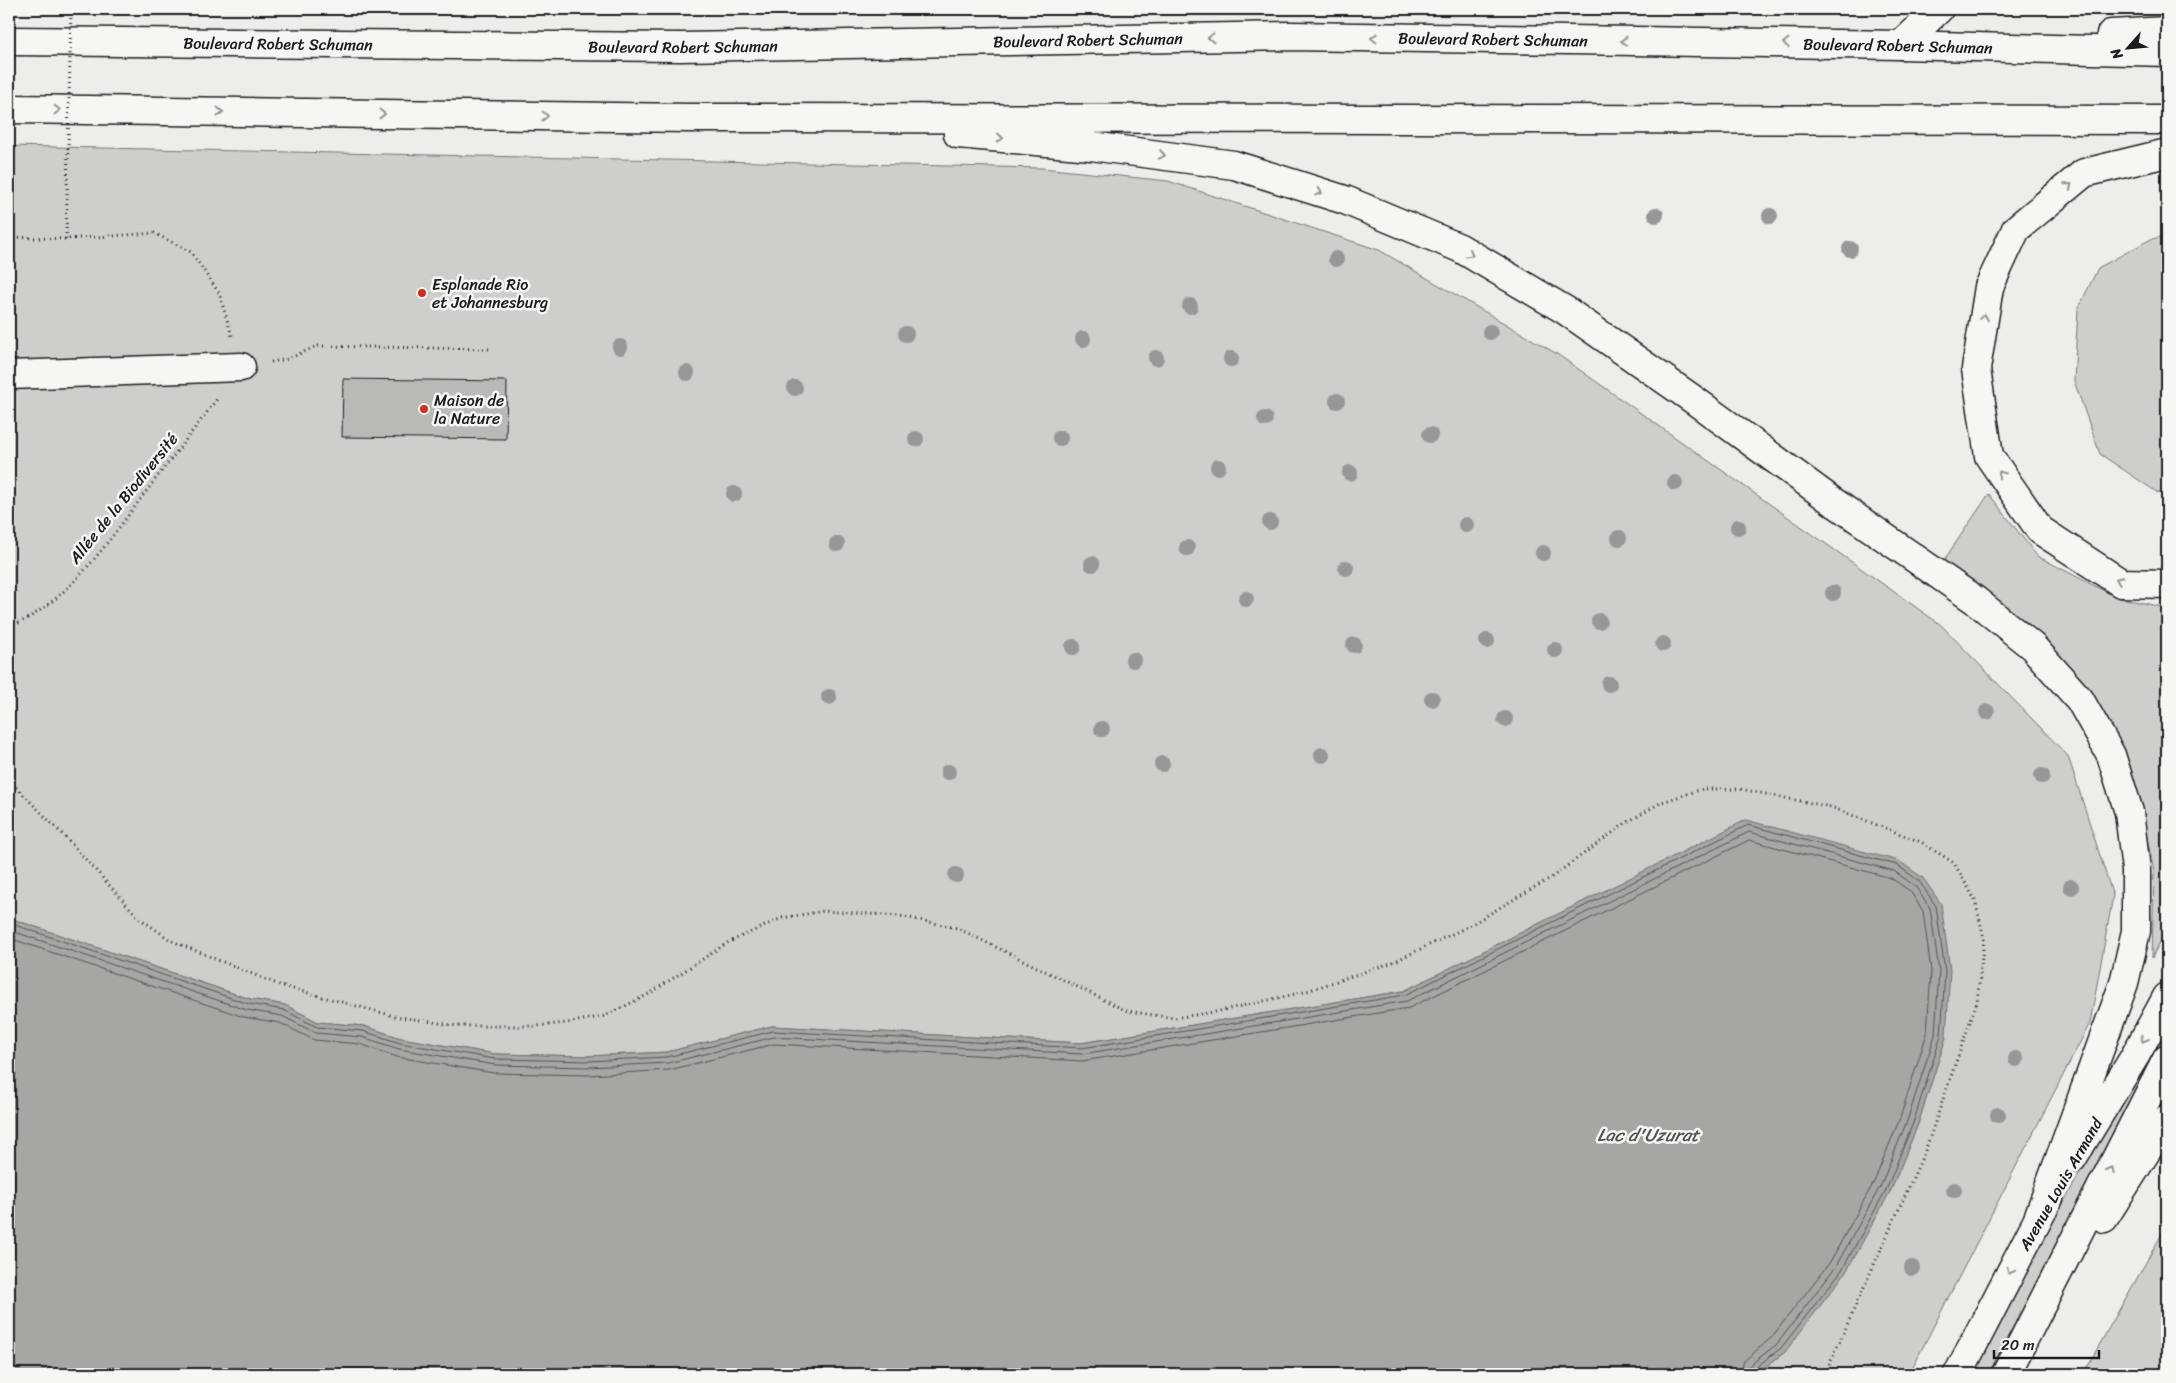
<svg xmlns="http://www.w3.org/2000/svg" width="2176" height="1383" font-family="Sriracha,sans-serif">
	<rect width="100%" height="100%" fill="#edede9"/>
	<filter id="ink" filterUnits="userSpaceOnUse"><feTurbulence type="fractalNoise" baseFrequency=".02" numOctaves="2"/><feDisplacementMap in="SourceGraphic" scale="10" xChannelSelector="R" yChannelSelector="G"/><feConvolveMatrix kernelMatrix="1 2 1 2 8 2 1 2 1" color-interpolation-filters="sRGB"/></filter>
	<g filter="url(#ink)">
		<path fill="#cececb" stroke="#757574" d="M9,146L1042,168L1168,181L1379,250L1557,354L1941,625L2068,756L2113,896L2090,1023L1909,1374H1756L1785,1352L1891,1190L1918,1124L1946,1037L1747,820L1404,991L1081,1043L772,1026L667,1052L589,1056L495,1054L401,1038L364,1026L318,1022L285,1005L250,999L9,918Z
			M2167,236V494L2158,493L2100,454L2074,381L2078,309L2098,268L2151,239Z
			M1989,494L2037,556L2116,597L2167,608V928L2152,958L2154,872L2140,803L2109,728L1942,563Z
			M2167,1013V1039L1988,1374H1970Z
			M2167,1225V1374H2083Z"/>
		<path fill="#a6a6a3" stroke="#6f6f6d" d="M1746,820L1899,861L1923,878L1941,904L1950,970L1946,1037L1918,1124L1891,1190L1846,1272L1785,1352L1756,1374H9V918L250,999L285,1005L318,1022L364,1026L401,1038L495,1054L589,1056L667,1052L772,1026L1081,1043L1404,991Z"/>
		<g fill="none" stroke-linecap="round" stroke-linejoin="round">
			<path stroke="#535352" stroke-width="1" d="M9,923L249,1004L284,1010L317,1027L363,1031L400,1043L495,1059L589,1061L667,1057L773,1031L1082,1048L1405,995L1748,825L1897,865L1919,881L1936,906L1945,971L1941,1036L1913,1123L1887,1188L1842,1270L1781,1348L1755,1368L1753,1374
				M9,930L247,1010L282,1016L316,1033L362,1037L399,1049L495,1065L589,1067L668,1063L774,1037L1082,1054L1407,1001L1749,832L1894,871L1915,886L1930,908L1939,971L1935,1035L1907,1121L1881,1185L1836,1266L1777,1344L1750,1365L1747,1374
				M9,938L244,1017L280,1023L314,1040L360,1044L397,1057L494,1073L589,1075L669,1070L774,1044L1083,1061L1409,1008L1749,840L1891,878L1910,891L1923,911L1931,971L1927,1033L1900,1118L1874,1182L1830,1262L1771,1338L1744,1361L1740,1374"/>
		</g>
		<path fill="#b9b9b6" stroke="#1c1c1c" d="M343,379L507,381L506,439L342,437Z"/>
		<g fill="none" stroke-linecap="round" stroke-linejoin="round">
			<g stroke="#1c1c1c" stroke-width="31">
				<path id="minor" d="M1901,45L1939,9
					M9,375L241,367"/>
			</g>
			<g stroke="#1c1c1c" stroke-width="31">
				<g id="major">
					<path d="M2111,34L2167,31"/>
					<path id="s1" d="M9,41L681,47L1289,36L1901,45L2167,52"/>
					<path d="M9,109L690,118L2167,120"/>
					<path d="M958,134L1091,146L1234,165L1345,200L1460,248L1565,310L1694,400L1835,503L1975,600L2033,647L2080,700L2111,755L2129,812L2136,870V931L2124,983L2039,1215"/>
					<path d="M2167,153L2084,173L2016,229L1989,287L1976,369L1989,456L2040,530L2121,583L2167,584"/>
					<path d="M2072,1159L2135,1056L2167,997"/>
					<path d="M2104,1218L2167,1119"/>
					<path d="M1958,1374L2049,1198"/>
					<path d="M2006,1374L2167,1059"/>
				</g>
			</g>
			<path stroke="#1c1c1c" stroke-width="3" stroke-dasharray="1 4" stroke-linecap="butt" d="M9,237L66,239L154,233L191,252L219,293L232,336
				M271,362L288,359L317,346L489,349
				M9,627C65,606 107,543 142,497C167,464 192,432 217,399
				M9,780L70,842L139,918L172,941L282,986L394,1016L458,1026H535L567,1023L605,1016L649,994L727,943L782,918L824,911L900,916L957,928L1127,1011L1174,1018L1215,1012L1304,992L1391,963L1467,927L1552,877L1626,823L1662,802L1703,789H1740L1831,807L1921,842L1954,863L1975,900L1984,939L1977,1002L1925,1151L1825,1374"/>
			<use href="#minor" stroke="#f6f6f2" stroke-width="28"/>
			<use href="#major" stroke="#f6f6f2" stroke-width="28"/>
			<path stroke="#1c1c1c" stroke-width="3" stroke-dasharray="1 4" stroke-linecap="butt" d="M66,239L71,9"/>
		</g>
		<g fill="#979795">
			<circle cx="1656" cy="215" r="8"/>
			<circle cx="1770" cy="216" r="8"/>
			<circle cx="1850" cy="249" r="8"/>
			<circle cx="1336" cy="259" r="8"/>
			<circle cx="1190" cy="306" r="8"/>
			<circle cx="1490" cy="332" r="8"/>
			<circle cx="906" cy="334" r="8"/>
			<circle cx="1083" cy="339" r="8"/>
			<circle cx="620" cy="347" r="8"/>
			<circle cx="1156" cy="358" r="8"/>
			<circle cx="1231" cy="359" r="8"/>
			<circle cx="687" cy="373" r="8"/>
			<circle cx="795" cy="388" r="8"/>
			<circle cx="1337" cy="401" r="8"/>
			<circle cx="1265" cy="419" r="8"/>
			<circle cx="1430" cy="435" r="8"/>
			<circle cx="1060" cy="438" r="8"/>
			<circle cx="916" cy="439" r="8"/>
			<circle cx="1218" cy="467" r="8"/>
			<circle cx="1350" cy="473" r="8"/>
			<circle cx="1675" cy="483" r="8"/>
			<circle cx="734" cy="494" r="8"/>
			<circle cx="1270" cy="522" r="8"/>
			<circle cx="1466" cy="525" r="8"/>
			<circle cx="1738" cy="527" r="8"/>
			<circle cx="1619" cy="538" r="8"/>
			<circle cx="837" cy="544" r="8"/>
			<circle cx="1187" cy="548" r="8"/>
			<circle cx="1543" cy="553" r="8"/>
			<circle cx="1092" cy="564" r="8"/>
			<circle cx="1346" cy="568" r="8"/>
			<circle cx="1833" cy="593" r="8"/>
			<circle cx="1246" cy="599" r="8"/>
			<circle cx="1599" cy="621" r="8"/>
			<circle cx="1487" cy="641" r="8"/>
			<circle cx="1663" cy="644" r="8"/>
			<circle cx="1354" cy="645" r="8"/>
			<circle cx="1073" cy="647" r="8"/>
			<circle cx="1555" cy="650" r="8"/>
			<circle cx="1133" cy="660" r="8"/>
			<circle cx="1609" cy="684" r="8"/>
			<circle cx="829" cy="697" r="8"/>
			<circle cx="1432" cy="699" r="8"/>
			<circle cx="1987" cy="712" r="8"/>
			<circle cx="1505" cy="719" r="8"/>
			<circle cx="1102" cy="729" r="8"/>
			<circle cx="1322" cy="755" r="8"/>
			<circle cx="1162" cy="764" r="8"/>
			<circle cx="948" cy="772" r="8"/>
			<circle cx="2042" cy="776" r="8"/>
			<circle cx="956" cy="875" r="8"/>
			<circle cx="2071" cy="887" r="8"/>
			<circle cx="2016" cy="1059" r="8"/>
			<circle cx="1998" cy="1115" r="8"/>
			<circle cx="1954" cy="1190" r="8"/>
			<circle cx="1912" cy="1268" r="8"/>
		</g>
		<defs><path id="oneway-chevron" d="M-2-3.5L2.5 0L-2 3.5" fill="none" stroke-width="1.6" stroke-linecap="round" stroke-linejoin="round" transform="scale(1.25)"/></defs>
		<g stroke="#949492">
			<use href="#oneway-chevron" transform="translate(1211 38) rotate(179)"/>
			<use href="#oneway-chevron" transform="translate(1374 38) rotate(-179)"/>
			<use href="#oneway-chevron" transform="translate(1624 41) rotate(-179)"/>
			<use href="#oneway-chevron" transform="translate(1786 43) rotate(-179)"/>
			<use href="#oneway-chevron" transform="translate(57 110) rotate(1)"/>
			<use href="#oneway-chevron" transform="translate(220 112) rotate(1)"/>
			<use href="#oneway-chevron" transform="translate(382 114) rotate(1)"/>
			<use href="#oneway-chevron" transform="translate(545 116) rotate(1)"/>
			<use href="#oneway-chevron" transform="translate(1000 138) rotate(5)"/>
			<use href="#oneway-chevron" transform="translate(1162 155) rotate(8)"/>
			<use href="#oneway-chevron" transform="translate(2069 186) rotate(-40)"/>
			<use href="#oneway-chevron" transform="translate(1319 192) rotate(18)"/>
			<use href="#oneway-chevron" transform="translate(1470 254) rotate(31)"/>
			<use href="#oneway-chevron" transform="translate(1984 317) rotate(-81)"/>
			<use href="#oneway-chevron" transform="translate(2001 474) rotate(-125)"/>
			<use href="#oneway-chevron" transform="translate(2119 580) rotate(-157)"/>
			<use href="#oneway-chevron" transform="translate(2144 1039) rotate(119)"/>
			<use href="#oneway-chevron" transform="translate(2111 1170) rotate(-63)"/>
			<use href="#oneway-chevron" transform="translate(2010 1271) rotate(117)"/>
		</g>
	</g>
	<g fill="#c8321e" stroke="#f6f6f2" stroke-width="2">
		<circle cx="422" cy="293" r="5"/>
		<circle cx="424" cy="409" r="5"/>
	</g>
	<g text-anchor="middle" stroke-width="5" stroke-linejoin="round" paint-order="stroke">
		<g font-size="16" fill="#1c1c1c" stroke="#f6f6f2">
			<text dy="6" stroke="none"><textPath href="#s1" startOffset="1484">Boulevard Robert Schuman</textPath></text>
			<text dy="6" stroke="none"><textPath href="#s1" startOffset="1079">Boulevard Robert Schuman</textPath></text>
			<text dy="6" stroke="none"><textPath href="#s1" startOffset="269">Boulevard Robert Schuman</textPath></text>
			<text dy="6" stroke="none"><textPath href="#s1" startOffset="1889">Boulevard Robert Schuman</textPath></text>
			<text dy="6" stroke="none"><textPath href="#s1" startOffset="674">Boulevard Robert Schuman</textPath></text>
			<text transform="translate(123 498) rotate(-51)" y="6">Allée de la Biodiversité</text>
			<text transform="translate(2060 1184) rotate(-60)" y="6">Avenue Louis Armand</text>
		</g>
		<g font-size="16" fill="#1c1c1c" stroke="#f6f6f2" text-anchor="start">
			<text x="432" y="290">Esplanade Rio<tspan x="432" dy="18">et Johannesburg</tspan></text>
			<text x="434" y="406">Maison de<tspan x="434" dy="18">la Nature</tspan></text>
		</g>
		<g font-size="18" font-style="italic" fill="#535352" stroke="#f6f6f2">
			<text x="1648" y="1141">Lac d'Uzurat</text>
		</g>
	</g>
	<rect width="2176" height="1383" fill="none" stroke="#f6f6f2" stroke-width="30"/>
	<rect x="15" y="15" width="2146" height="1353" fill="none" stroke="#1c1c1c" stroke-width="2" filter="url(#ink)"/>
	<g transform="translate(2128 48) rotate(243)" stroke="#f6f6f2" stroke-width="4" paint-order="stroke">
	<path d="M0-4L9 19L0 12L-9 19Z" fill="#1c1c1c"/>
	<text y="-8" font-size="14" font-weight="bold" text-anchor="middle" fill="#1c1c1c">N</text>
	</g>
	<path d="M1994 1350v8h105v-8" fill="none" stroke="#1c1c1c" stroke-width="2.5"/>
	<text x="2001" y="1350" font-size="15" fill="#1c1c1c" stroke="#f6f6f2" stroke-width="4" paint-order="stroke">20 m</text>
</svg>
